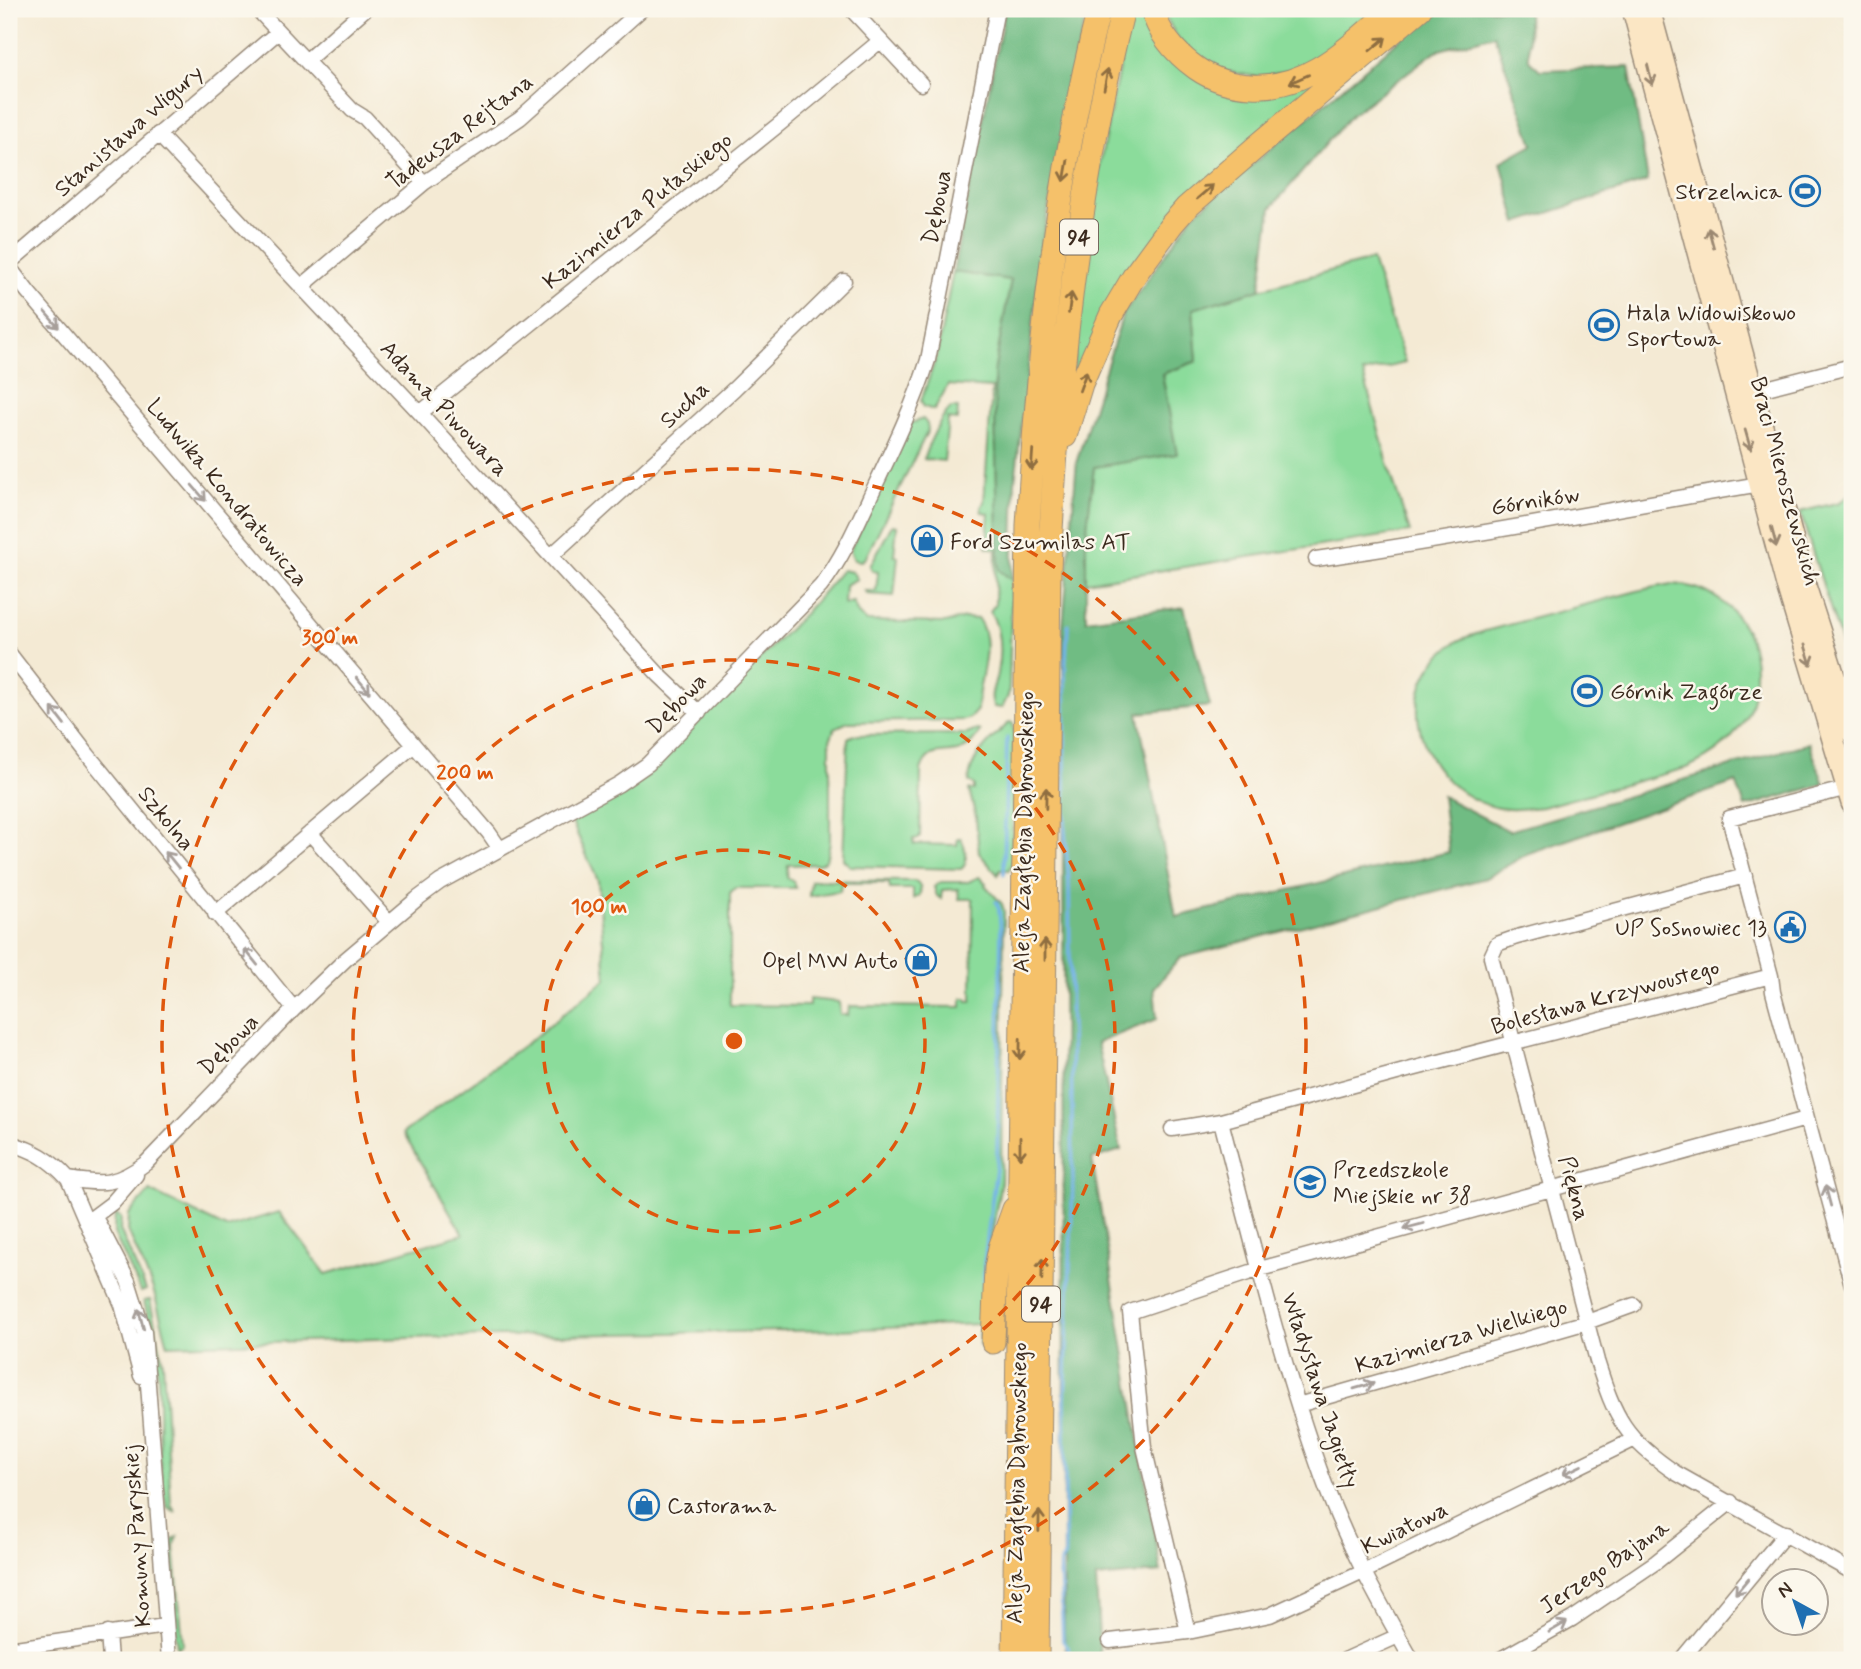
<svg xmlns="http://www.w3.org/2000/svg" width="1861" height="1669" font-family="Mynerve,sans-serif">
	<rect width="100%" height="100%" fill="#fbf7ec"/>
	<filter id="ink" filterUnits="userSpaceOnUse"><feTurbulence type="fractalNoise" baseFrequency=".0143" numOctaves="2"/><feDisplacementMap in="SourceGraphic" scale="14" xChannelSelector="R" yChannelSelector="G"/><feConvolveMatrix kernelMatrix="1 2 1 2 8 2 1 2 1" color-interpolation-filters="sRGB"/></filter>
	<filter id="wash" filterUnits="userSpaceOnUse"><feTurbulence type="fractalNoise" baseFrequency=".00686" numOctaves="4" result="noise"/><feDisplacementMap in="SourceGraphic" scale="28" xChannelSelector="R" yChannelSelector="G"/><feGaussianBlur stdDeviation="1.57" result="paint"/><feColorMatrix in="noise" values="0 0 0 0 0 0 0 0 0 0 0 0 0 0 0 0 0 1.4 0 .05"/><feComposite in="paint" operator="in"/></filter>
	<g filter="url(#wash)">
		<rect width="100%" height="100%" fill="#f4ead4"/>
		<path fill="#8bdc9b" stroke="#63835c" stroke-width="2" d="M1131,9H1142L1216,87L1347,57L1184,206L1072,396L1080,262Z
			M1161,9H1379L1313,62L1264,78L1217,70L1180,42Z
			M1372,260L1405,363L1363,373L1393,481L1410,532L1086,582V536L1094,467L1176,454L1162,374L1197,361L1193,309L1260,289Z
			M953,272L1011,280L994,373L999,569L1012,580L1009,687L1008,696L1002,708L994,707C988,696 995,685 997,674C1001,653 1001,630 990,611L995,605L996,549L987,547L989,513L982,512L981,508L984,502L992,388L948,385L934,410L924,407L921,401L936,358Z
			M951,408H958L957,420L948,419L944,461L924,459C926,448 942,415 951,408Z
			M923,419L927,424L928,430L866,557L861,561L854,560L850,550L911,423Z
			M1852,492V677L1800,512L1840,502Z
			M892,525L897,526L894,555L898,556L894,596L867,594L865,591H876L878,572L873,571L870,566Z
			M842,570L852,572L857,579L845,585L844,604L853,602L858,614L866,621L945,623L965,618L978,619C996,645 977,681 977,710L970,718L965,720L848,722L835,728L830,740V843L826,860L819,864L788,865L787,878L793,881L796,888H735L730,893V1005L809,1006V999L839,1002L840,1015H848L849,1006L962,1007V998H967L968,1001H972L973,899H959L958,889L942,890L941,899L937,896L934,887L941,882H968L979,877L986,883L985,885L1002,904L1004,911L1001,1181L987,1265L983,1342L979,1344L980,1324L838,1330L446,1337L168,1345L153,1289L128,1231L129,1214L150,1191L226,1228L279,1212L326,1274L463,1234L403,1133L531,1040L606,979L598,881L570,818L651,769L805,613Z
			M1671,584C1722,586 1757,626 1755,676C1755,689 1753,705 1746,717C1733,742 1711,757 1686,768L1542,807C1528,808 1513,811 1499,808C1424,793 1384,691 1455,643C1464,637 1475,635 1485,631L1641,590Z
			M1010,722L1013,723L1014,732L1012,863L1009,870H1000L998,875L979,853L976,817L969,790H974V785L969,782C969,757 993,738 1010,722Z
			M977,730L980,731C960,770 931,736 921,770L920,838L913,839L914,844L957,845L958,838H961C965,846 970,863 961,869L850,866L843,859L848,738L854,735L967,734Z
			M816,880L914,881C921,884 922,889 919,896L913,899V889H890L889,883H841L840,891L809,896L811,881Z
			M115,1213L121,1218L120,1230L146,1290L141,1292L114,1233Z
			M150,1300L163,1363L171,1504L176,1512L167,1507C156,1466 161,1419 158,1377C156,1351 150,1326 144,1301Z
			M178,1537L174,1546L183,1644L177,1648L169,1548L173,1539Z"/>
		<path fill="#70bc83" stroke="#567350" stroke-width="2" d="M1005,9H1088L1077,55L1043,239L1015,482L1012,580L999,570L994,373L1011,280L953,272Z
			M1435,9H1528L1529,60L1540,70L1629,67L1648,181L1517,223L1501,162L1533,144L1494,35L1436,51L1351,115L1271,208L1260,289L1193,309L1197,361L1162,374L1177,454L1094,467L1086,536V620L1184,607L1210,706L1138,713L1176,917L1449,852L1442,796L1509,831L1809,743L1824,784L1745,807L1736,782L1529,853L1486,878L1180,958L1154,988L1157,1019L1097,1043L1121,1150L1092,1159L1161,1572L1096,1578L1100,1660H1067L1064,1634L1063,626L1077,460L1123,314L1193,215Z"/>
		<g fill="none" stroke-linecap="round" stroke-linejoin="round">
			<path stroke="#74b3e8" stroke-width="3.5" d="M1068,625L1065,671V833L1069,882L1073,1182L1065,1399V1556L1060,1563L1063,1641L1068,1647L1069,1660
				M1004,874L1007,738
				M984,1300V1264L997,1160L1001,932L999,909L996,902"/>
		</g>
	</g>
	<g filter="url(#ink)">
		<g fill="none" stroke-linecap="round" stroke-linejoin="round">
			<g stroke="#988a79" stroke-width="17">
				<path id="street" d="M257,9L352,110L365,118L424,183
					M851,9L921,84
					M306,61L365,9
					M158,134L420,413L659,675L699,713
					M9,263L278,32
					M9,267L28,292L489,833L500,849
					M301,287L424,183L520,118L642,9
					M1747,393L1852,366
					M420,413L782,122L880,41
					M551,556L734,389L844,281
					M1316,559C1465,538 1612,509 1760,484
					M9,653L88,755L294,1009
					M310,833L389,922
					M1745,876L1517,937L1497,944L1491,957L1597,1361C1615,1418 1625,1439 1676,1473L1852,1572
					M215,914L414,745
					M1771,976L1773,992L1852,1285
					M1221,1121C1252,1241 1281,1363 1323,1479C1346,1543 1379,1602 1412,1660
					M1172,1129L1221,1121L1408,1070L1771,976L1729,818L1848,788
					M9,1143C34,1150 50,1159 68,1179L122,1305L141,1376
					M68,1179C103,1185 116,1185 146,1163L294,1009L346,959L417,899L440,882L619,784L648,764L821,586C844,556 859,520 875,486C895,444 914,404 928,360L997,9
					M95,1217L128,1281L144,1332L169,1660
					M88,1221L112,1203L136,1175
					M1298,1405L1587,1322L1634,1305
					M1188,1632L1144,1447L1130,1312L1260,1269L1806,1119
					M108,1633L110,1660
					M1110,1641L1188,1632L1270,1615L1363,1572L1633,1440
					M9,1649L165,1626
					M1345,1660L1398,1636
					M1499,1660L1572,1619L1656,1562L1731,1502
					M1681,1660L1786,1533"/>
			</g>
			<g stroke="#988a79" stroke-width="24">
				<path id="secondary" d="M1633,9L1788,589L1852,803
					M1649,9L1806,589L1852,732"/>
			</g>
			<g stroke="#988a79" stroke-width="25">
				<path id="primary" d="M1152,9C1159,34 1175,53 1196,68C1213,80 1230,85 1251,86C1310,90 1351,44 1393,9
					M1065,436L1081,384L1111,315L1136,273L1172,224L1186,208L1255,148L1420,9
					M993,1342L996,1268L1000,1248L1014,1209
					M1014,1660L1028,525C1039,351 1056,178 1099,9
					M1037,1660L1049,569C1058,380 1077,193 1123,9"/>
			</g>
			<use href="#street" stroke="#fff" stroke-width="14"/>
			<use href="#secondary" stroke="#fbe6c4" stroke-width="21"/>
			<use href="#primary" stroke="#f5c16b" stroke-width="23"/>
		</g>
		<defs><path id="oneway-shaft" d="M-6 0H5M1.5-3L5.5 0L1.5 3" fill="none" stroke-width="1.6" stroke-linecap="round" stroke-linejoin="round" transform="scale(1.75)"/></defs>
		<g stroke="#8f6e41">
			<use href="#oneway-shaft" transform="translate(1378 44) rotate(-40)"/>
			<use href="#oneway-shaft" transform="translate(1106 79) rotate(-79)"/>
			<use href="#oneway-shaft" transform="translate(1299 79) rotate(156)"/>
			<use href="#oneway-shaft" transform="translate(1066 171) rotate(100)"/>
			<use href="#oneway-shaft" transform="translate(1205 192) rotate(-41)"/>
			<use href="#oneway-shaft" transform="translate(1070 303) rotate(-82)"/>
			<use href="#oneway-shaft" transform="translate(1083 381) rotate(-70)"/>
			<use href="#oneway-shaft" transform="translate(1032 460) rotate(94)"/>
			<use href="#oneway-shaft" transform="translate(1046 798) rotate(-89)"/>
			<use href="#oneway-shaft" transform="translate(1045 950) rotate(-90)"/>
			<use href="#oneway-shaft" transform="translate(1020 1049) rotate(91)"/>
			<use href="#oneway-shaft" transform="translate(1020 1148) rotate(90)"/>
			<use href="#oneway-shaft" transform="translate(1042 1269) rotate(-89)"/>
			<use href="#oneway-shaft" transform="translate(1039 1521) rotate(-89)"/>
		</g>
		<g stroke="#9b8871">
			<use href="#oneway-shaft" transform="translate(1650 75) rotate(76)"/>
			<use href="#oneway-shaft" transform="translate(1711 238) rotate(-105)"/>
			<use href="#oneway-shaft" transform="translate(1748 440) rotate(74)"/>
			<use href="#oneway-shaft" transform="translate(1774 537) rotate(75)"/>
			<use href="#oneway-shaft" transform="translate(1808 655) rotate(73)"/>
		</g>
		<g stroke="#a79f9a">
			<use href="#oneway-shaft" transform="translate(52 320) rotate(49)"/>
			<use href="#oneway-shaft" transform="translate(199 493) rotate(49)"/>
			<use href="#oneway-shaft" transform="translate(363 685) rotate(50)"/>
			<use href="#oneway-shaft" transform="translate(58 716) rotate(-128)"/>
			<use href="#oneway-shaft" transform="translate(172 860) rotate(-129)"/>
			<use href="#oneway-shaft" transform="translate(251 957) rotate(-129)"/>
			<use href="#oneway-shaft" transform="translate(1828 1196) rotate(-105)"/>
			<use href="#oneway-shaft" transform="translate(1414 1226) rotate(165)"/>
			<use href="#oneway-shaft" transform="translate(141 1319) rotate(-105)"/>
			<use href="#oneway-shaft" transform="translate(1364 1386) rotate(-16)"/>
			<use href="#oneway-shaft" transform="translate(1572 1470) rotate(154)"/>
			<use href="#oneway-shaft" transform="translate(1742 1586) rotate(130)"/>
			<use href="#oneway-shaft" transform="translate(1558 1627) rotate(-30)"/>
		</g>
	</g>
	<g fill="none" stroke="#df570d" stroke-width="3.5" stroke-dasharray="12 9">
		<circle cx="734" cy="1041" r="191"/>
		<circle cx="734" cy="1041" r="381"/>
		<circle cx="734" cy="1041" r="572"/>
	</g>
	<defs>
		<g id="stadium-ring" transform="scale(1.575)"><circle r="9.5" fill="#fbf7ec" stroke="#1f6fb2" stroke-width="1.5"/><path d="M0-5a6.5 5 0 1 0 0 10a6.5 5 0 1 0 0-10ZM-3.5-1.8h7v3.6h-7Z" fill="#1f6fb2"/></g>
		<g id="shop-ring" transform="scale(1.575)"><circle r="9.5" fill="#fbf7ec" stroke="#1f6fb2" stroke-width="1.5"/><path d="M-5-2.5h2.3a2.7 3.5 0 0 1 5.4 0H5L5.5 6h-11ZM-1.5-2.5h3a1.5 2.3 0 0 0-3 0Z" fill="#1f6fb2"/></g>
		<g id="civic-ring" transform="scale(1.575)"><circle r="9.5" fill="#fbf7ec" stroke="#1f6fb2" stroke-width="1.5"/><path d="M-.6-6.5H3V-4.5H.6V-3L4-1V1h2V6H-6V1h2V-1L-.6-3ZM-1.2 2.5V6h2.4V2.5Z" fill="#1f6fb2"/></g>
		<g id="school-ring" transform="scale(1.575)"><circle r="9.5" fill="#fbf7ec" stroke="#1f6fb2" stroke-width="1.5"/><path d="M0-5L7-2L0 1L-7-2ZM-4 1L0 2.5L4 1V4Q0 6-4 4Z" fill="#1f6fb2"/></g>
	</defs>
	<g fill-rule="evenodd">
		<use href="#stadium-ring" x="1805" y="191"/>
		<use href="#stadium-ring" x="1604" y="325"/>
		<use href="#shop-ring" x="927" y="541"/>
		<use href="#stadium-ring" x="1587" y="691"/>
		<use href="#civic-ring" x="1790" y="927"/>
		<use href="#shop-ring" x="921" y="960"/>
		<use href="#school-ring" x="1310" y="1182"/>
		<use href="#shop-ring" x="644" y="1505"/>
	</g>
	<g text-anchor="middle" stroke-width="5" stroke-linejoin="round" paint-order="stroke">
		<g fill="#fbf7ec" stroke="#75685c" stroke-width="2">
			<rect x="1060" y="219.5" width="38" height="35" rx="5"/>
			<rect x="1022" y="1286.5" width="38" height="35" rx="5"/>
		</g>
		<g font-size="21" font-weight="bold" fill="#3b2a1e">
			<text x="1079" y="244">94</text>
			<text x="1041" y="1311">94</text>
		</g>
		<g font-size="23" fill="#3b2a1e" stroke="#fbf7ec">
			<text transform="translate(128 130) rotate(-41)" y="8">Stanisława Wigury</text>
			<text transform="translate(459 131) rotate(-37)" y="8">Tadeusza Rejtana</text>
			<text transform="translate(936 207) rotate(-79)" y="8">Dębowa</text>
			<text transform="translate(637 210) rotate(-39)" y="8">Kazimierza Pułaskiego</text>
			<text transform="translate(684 404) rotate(-43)" y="8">Sucha</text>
			<text transform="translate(445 408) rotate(47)" y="8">Adama Piwowara</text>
			<text transform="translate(1786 481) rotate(75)" y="8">Braci Mieroszewskich</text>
			<text transform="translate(228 492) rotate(50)" y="8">Ludwika Kondratowicza</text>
			<text transform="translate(1535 500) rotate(-9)" y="8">Górników</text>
			<text transform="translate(676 703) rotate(-46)" y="8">Dębowa</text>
			<text transform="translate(167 818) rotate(51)" y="8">Szkolna</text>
			<text transform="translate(1023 832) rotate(-89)" y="8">Aleja Zagłębia Dąbrowskiego</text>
			<text transform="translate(1605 996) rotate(-15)" y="8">Bolesława Krzywoustego</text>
			<text transform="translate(228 1044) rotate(-46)" y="8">Dębowa</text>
			<text transform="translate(1575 1188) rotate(75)" y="8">Piękna</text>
			<text transform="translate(1461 1335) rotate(-16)" y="8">Kazimierza Wielkiego</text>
			<text transform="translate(1321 1390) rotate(72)" y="8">Władysława Jagiełły</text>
			<text transform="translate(1016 1483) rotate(-89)" y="8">Aleja Zagłębia Dąbrowskiego</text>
			<text transform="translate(1404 1527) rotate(-26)" y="8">Kwiatowa</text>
			<text transform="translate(136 1536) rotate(-94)" y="8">Komuny Paryskiej</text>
			<text transform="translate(1604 1566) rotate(-34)" y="8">Jerzego Bajana</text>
		</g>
		<g font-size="23" fill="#3b2a1e" stroke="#fbf7ec" text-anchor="start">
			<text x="1782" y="199" text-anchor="end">Strzelnica</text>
			<text x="1627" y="320">Hala Widowiskowo<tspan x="1627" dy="26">Sportowa</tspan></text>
			<text x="950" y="549">Ford Szumilas AT</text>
			<text x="1610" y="699">Górnik Zagórze</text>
			<text x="1767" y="935" text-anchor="end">UP Sosnowiec 13</text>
			<text x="898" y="968" text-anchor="end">Opel MW Auto</text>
			<text x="1333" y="1177">Przedszkole<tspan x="1333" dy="26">Miejskie nr 38</tspan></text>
			<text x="667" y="1513">Castorama</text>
		</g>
	</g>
	<circle cx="734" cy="1041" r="10" fill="#df570d" stroke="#fbf7ec" stroke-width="3.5"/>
	<g font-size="21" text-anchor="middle" font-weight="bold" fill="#df570d" stroke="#fbf7ec" stroke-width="5" stroke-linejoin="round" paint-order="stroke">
		<text x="330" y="644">300 m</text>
		<text x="465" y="779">200 m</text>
		<text x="599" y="913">100 m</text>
	</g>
	<rect width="1861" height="1669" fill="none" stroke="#fbf7ec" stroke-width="35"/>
	<g transform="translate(1795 1602) rotate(320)"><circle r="33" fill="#fbf7ec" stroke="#aea59a" stroke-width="2"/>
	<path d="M0-5L12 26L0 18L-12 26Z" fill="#1f6fb2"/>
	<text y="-10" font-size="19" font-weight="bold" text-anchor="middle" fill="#3b2a1e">N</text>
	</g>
</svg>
